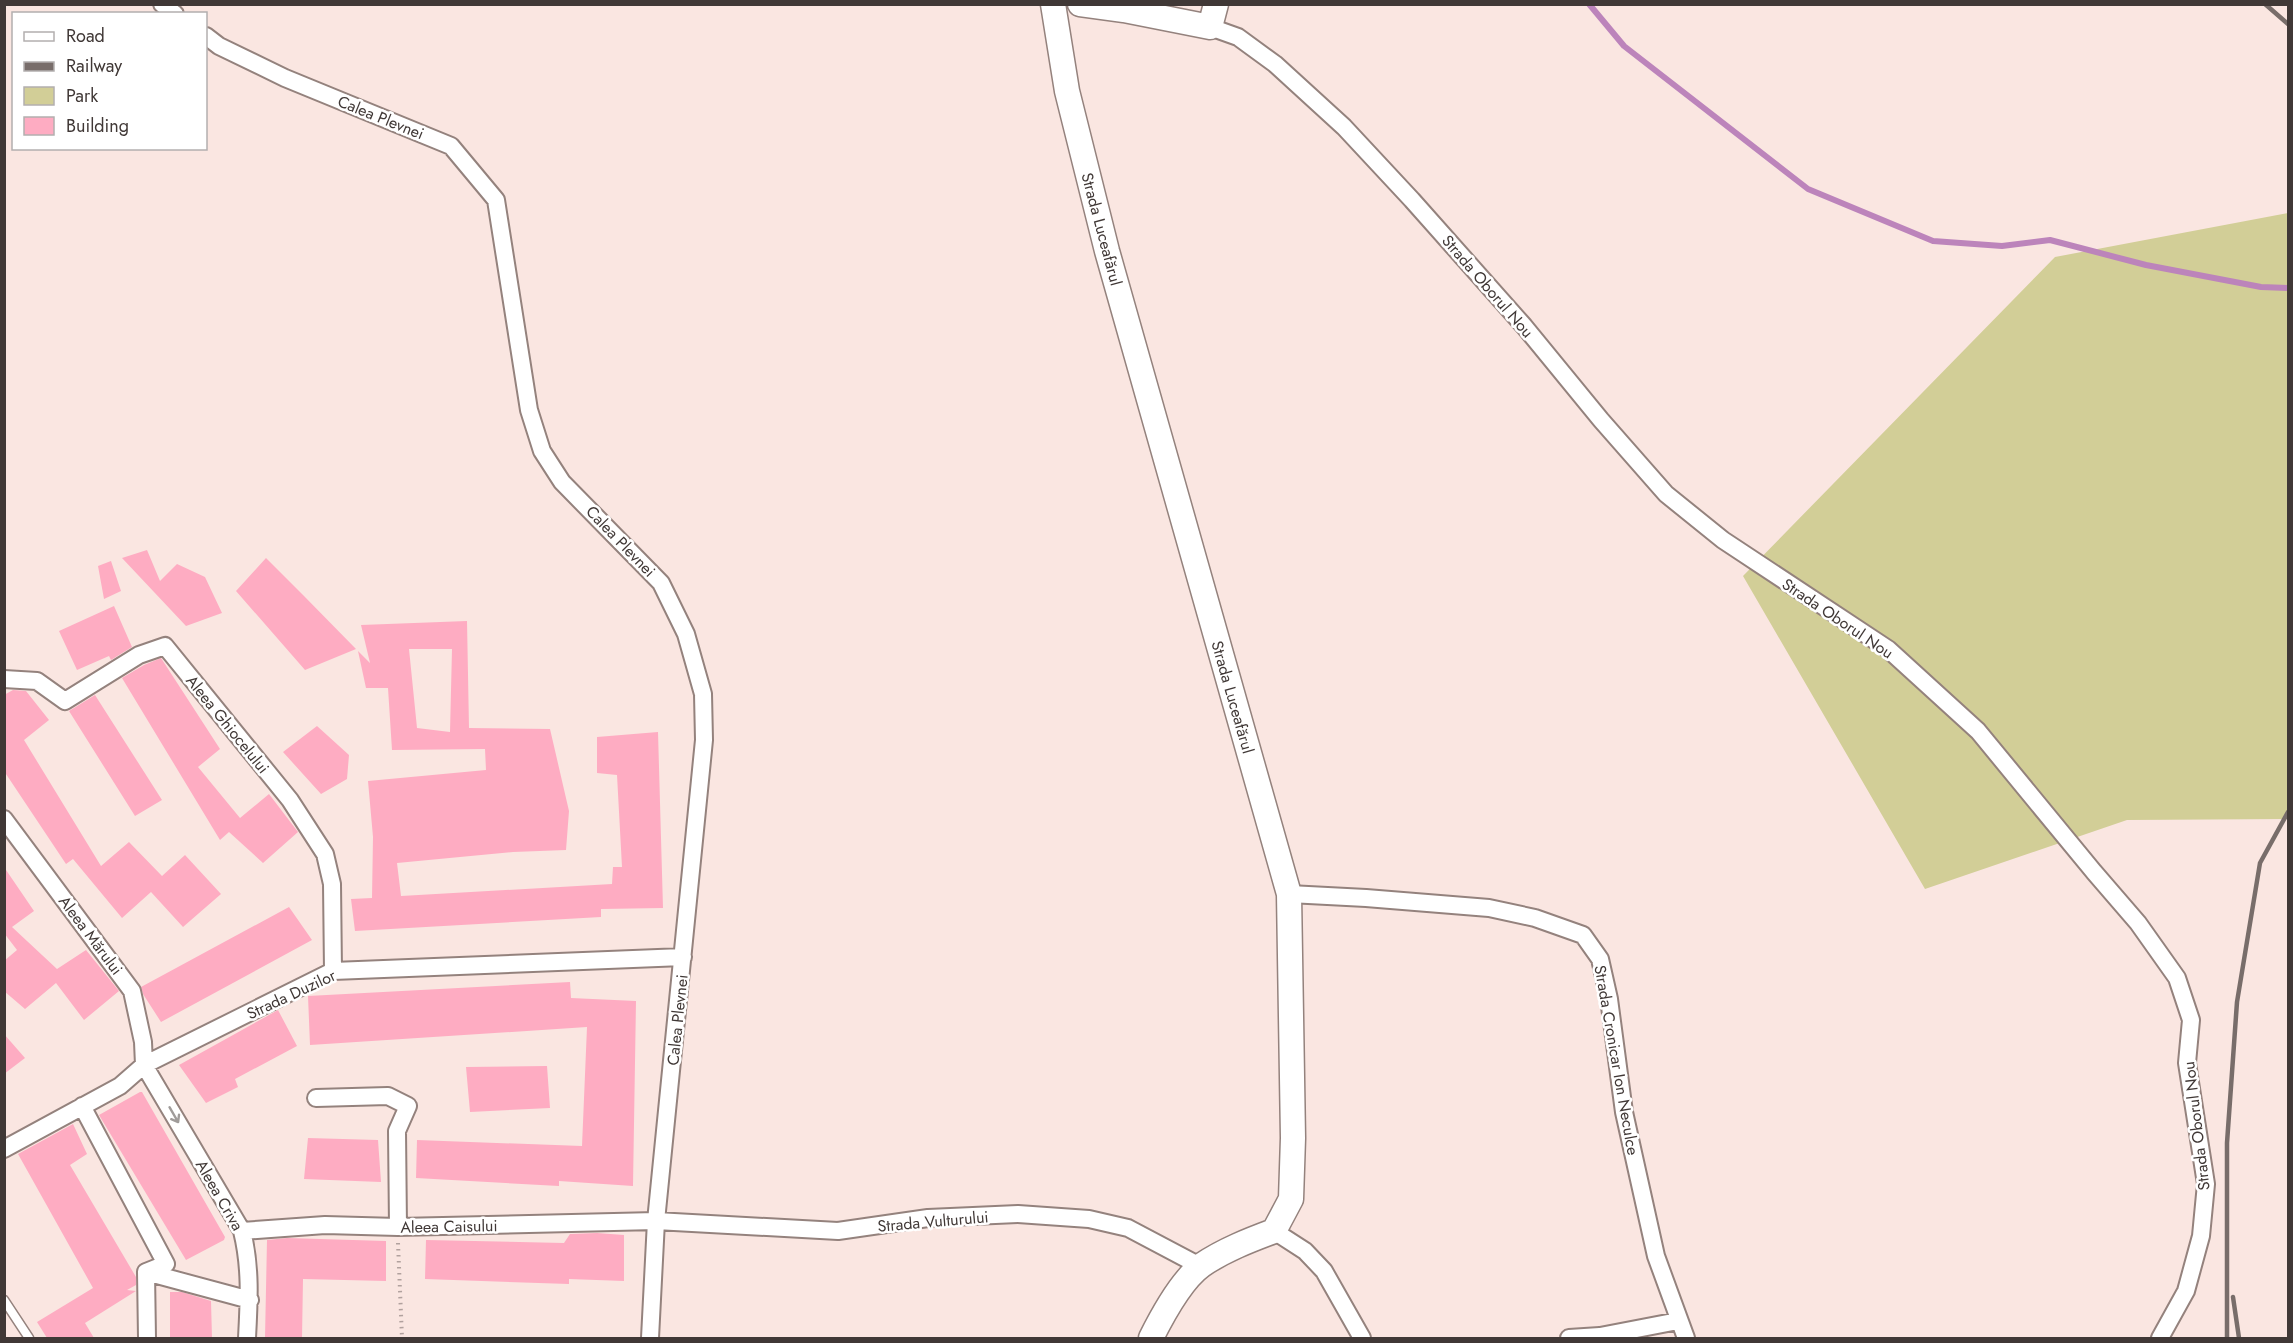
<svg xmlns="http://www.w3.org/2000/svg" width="2293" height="1343" font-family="Jost,sans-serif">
	<rect width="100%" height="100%" fill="#fae6e1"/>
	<path fill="#d2ce97" d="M2288,213V819L2127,820L1925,889L1743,576L2055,257Z"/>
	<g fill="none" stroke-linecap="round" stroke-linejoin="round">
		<path stroke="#bc84bb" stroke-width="6" d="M1589,4L1624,46L1808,189L1933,241L2002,246L2050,240L2146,265L2261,287L2288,288"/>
	</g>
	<path fill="#feacc2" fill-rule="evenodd" d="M147,550L160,581L177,564L205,577L222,613L186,626L122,558Z
		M266,558L304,596L356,649L305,670L236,591Z
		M111,561L121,591L104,599L98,566Z
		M114,606L132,647L111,660L109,656L77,670L59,631Z
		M467,621L469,728L550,729L569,811L566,850L513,852L397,863L401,896L612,884L613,867H622L617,775L597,773V737L658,732L663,908L601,909V917L355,931L351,899L372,898L373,837L368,781L486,770L485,749L392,750L388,688H366L358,651L370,663L361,625ZM409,649H452L450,732L417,728Z
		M161,658L220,749L198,767L240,818L269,794L298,832L263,863L229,832L220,840L122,678L144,665Z
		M13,690L26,691L49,720L24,740L101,866L129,842L162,876L185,855L221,894L183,927L151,892L122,918L73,859L66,864L4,771V695Z
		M95,695L162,800L135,816L69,711Z
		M317,726L349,755L347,779L321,794L283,752Z
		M4,867L34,911L12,927L57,969L86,950L119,991L84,1020L56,983L25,1009L4,991V961L17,950L4,933Z
		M289,907L312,940L161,1022L143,994L141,987Z
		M570,982L571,998L636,1001L633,1186L559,1181V1186L416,1178L417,1140L582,1146L587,1027L310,1045L308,996Z
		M278,1010L297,1046L235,1079L238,1087L206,1103L179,1065Z
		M4,1034L25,1058L4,1074Z
		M547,1066L550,1108L470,1112L466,1067Z
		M140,1092H142L225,1237L224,1240L186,1260L99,1115Z
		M73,1124L87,1154L70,1165L136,1277V1285L127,1290L136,1291L85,1323L94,1338H47L37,1322L93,1288L18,1154Z
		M308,1138L378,1140L381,1182L304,1179Z
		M597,1233L624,1235V1281L569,1279V1284L425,1279L426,1240L564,1243L570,1234Z
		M287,1238L386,1241V1281L303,1279L302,1338H265L267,1240Z
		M170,1292H182L211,1301L212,1338H170Z"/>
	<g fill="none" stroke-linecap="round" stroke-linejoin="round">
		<g stroke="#94827d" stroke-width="11">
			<path id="lane" d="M4,1300L29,1338"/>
		</g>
		<g stroke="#94827d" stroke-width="20">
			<path id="street" d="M162,4L175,14
				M1210,27L1238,37L1275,64L1344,127L1412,200L1524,326L1601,420L1666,494L1723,540L1888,649L1978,731L2094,872L2138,923L2177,978L2191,1020L2187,1063L2206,1184L2201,1236L2186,1291L2160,1338
				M206,36L219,46L285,78L451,146L496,200L529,410L542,451L562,482L661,583L686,634L703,694L704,740L656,1221L650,1338
				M4,679L37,681L65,701L139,655L165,646L290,800L325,854L332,884L333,971
				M4,819L132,991L143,1042L144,1065L242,1231C251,1267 249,1301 247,1338
				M1289,894L1366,898L1489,908L1535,918L1583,935L1600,959L1609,999L1624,1112L1656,1256L1686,1338
				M316,1098L388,1096L408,1106L397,1131L398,1227
				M82,1106L166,1264L146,1272L147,1338
				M4,1149L120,1086L144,1065L333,971L683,957
				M242,1231L325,1225L398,1227L656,1221L838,1231L928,1218L1018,1214L1089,1219L1128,1228L1200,1266
				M1274,1231L1305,1251L1324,1271L1362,1338
				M146,1272L250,1300
				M1569,1338L1600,1336L1678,1321"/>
		</g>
		<g stroke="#94827d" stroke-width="27">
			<path id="secondary" d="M1053,4L1067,91L1107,251L1289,894L1293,1138L1291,1199L1274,1231C1250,1240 1224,1250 1202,1265C1181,1280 1162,1316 1151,1338
				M1080,4L1124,10L1210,27L1216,4"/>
		</g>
		<path stroke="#b1a19e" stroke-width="4" stroke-dasharray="1.5 4.5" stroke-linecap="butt" d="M398,1243L402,1338"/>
		<use href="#lane" stroke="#fff" stroke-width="8"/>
		<use href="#street" stroke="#fff" stroke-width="16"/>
		<use href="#secondary" stroke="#fff" stroke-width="24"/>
		<path stroke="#786d6a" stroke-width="4.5" d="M2265,4L2288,24
			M2233,1297L2239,1338
			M2227,1338V1143L2237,1002L2260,863L2288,812"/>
	</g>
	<defs><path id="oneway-shaft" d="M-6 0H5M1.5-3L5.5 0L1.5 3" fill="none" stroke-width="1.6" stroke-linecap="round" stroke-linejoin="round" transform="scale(1.5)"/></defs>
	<use stroke="#a09c9a" href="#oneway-shaft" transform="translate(174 1115) rotate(60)"/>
	<g text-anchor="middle" stroke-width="5" stroke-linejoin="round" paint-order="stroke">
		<g font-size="16" fill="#403836" stroke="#fff">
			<text transform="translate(381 117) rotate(22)" y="6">Calea Plevnei</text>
			<text transform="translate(1102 229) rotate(75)" y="6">Strada Luceafărul</text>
			<text transform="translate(1488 286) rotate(49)" y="6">Strada Oborul Nou</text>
			<text transform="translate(621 541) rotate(46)" y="6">Calea Plevnei</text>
			<text transform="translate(1838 618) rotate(34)" y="6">Strada Oborul Nou</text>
			<text transform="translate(1233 697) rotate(74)" y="6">Strada Luceafărul</text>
			<text transform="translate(228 724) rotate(51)" y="6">Aleea Ghiocelului</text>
			<text transform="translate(91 935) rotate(53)" y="6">Aleea Mărului</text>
			<text transform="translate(291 994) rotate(-25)" y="6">Strada Duzilor</text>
			<text transform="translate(677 1020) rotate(-84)" y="6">Calea Plevnei</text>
			<text transform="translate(1617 1060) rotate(80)" y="6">Strada Cronicar Ion Neculce</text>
			<text transform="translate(2196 1126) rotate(-97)" y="6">Strada Oborul Nou</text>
			<text transform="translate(220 1195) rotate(60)" y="6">Aleea Criva</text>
			<text transform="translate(933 1221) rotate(-5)" y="6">Strada Vulturului</text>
			<text transform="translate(449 1226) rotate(-1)" y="6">Aleea Caisului</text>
		</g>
	</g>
	<rect width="2293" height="1343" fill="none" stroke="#403836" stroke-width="12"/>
	<rect x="12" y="12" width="195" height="138" fill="#ffffff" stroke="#b3afaf" stroke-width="1.5"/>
	<rect x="24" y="32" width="30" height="9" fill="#ffffff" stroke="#b3afaf" stroke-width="1.5"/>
	<text x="66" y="42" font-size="18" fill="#403836">Road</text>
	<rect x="24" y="62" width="30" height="9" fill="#786d6a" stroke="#b3afaf" stroke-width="1.5"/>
	<text x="66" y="72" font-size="18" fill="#403836">Railway</text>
	<rect x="24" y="87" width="30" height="18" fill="#d2ce97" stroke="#b3afaf" stroke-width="1.5"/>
	<text x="66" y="102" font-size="18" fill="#403836">Park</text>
	<rect x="24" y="117" width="30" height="18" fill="#feacc2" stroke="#b3afaf" stroke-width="1.5"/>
	<text x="66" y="132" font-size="18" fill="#403836">Building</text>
</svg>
